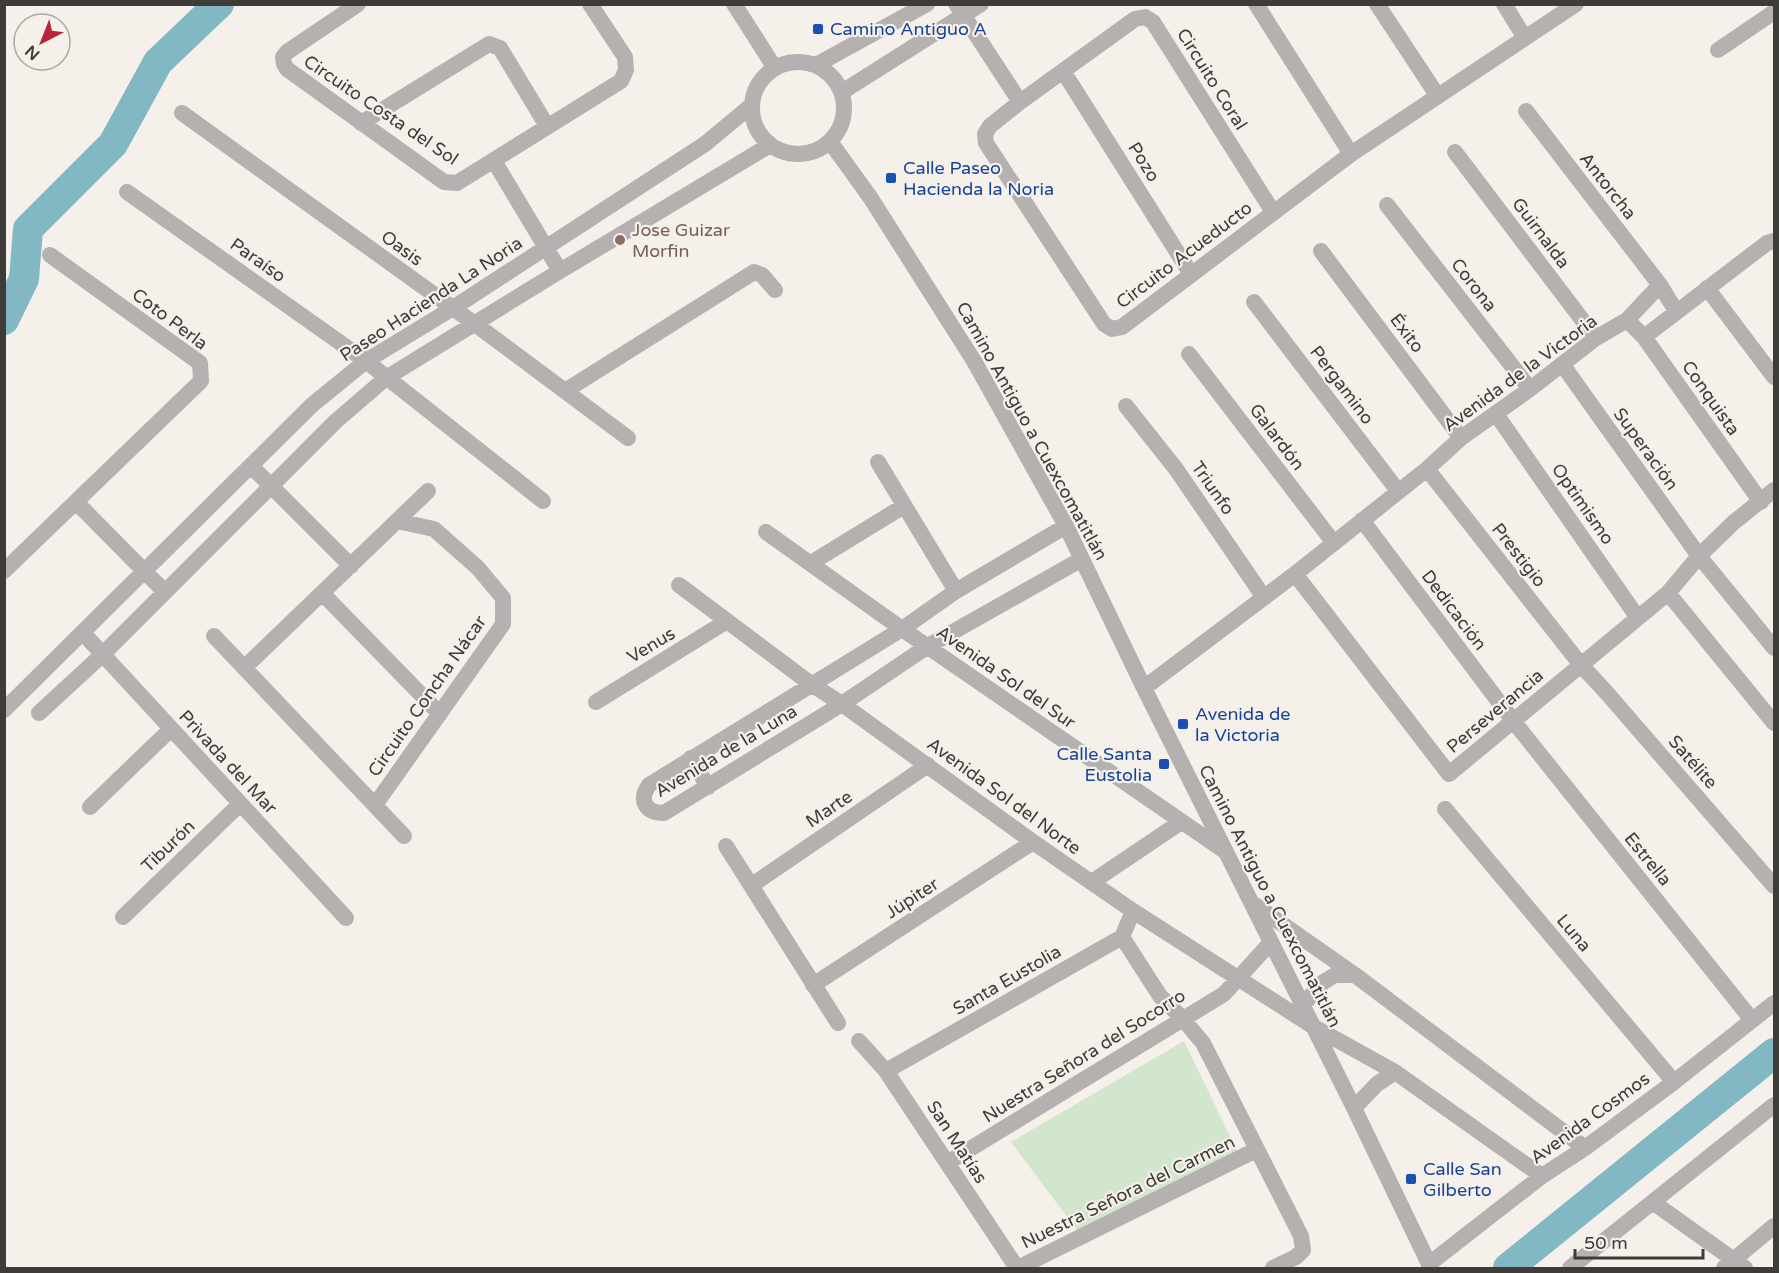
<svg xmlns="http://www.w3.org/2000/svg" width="1779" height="1273" font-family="'Varela Round',sans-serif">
	<rect width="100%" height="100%" fill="#f6f0eb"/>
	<path fill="#d2e5cd" d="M1184,1041L1240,1157L1077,1230L1011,1142Z"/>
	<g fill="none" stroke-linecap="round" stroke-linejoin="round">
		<path stroke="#82b7c4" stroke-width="30" d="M4,320L24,279L28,229L113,144L158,62L219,4
			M1508,1268L1774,1053"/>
		<path stroke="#b4b1b0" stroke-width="16" d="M358,4L287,52L283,57L284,64L287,69L444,182L457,183L621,81L626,70L625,57L590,4
			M734,4L775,68
			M956,4L1020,102
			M1256,4L1351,154L1576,4
			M1377,4L1437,95
			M1504,4L1525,38
			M1718,50L1774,12
			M752 108a46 46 0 1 1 92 0a46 46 0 1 1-92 0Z
			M816,65L927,4
			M1063,71L1191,274
			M842,92L981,4
			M1526,111L1660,285L1676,311
			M182,113L475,324L628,438
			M361,123L489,44L500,48L547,126
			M831,143L870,197L974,361L1066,526L1144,688L1354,1108L1431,1268
			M1455,152L1596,338
			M494,161L560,271
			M127,192L366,361L543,501
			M1387,205L1530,389
			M1273,212L1153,22L1145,17L1135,19L1020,102L990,126L985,134L986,143L1104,324L1112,329L1122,327L1351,154
			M1321,251L1461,438
			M1707,288L1774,377
			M1254,302L1398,491
			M1627,320L1644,337L1761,502
			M1644,337L1767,243L1774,241
			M1189,354L1334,543
			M1562,364L1699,556L1774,648
			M565,391L754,272L762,275L775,290
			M1126,406L1176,469L1263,596
			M1496,414L1638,618
			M878,462L956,591
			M251,466L351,566
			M1427,469L1581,665L1606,692L1774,886
			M76,502L165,592
			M1362,520L1514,722L1752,1020
			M1066,526L956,591L902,629L649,785C638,801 646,813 664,813L842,704L928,646L1082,559
			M766,532L902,629L1226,852
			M811,563L904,506
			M4,571L201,381L200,363L50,255
			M1295,574L1449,774L1668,593L1699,556L1733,523L1774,490
			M679,585L811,684L842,704L1033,842L1133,911L1314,1027L1395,1072L1542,1176
			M322,593L440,714
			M1668,593L1774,723
			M83,633L346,918
			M214,636L404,836
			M244,668L428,491
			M1144,688L1295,574L1427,469L1461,438L1530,389L1596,338L1627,320L1660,285
			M596,702L727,621
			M4,710L312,405L366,361L453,308L705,144L752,105
			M39,713L102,655L336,421L386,378L560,271L770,145
			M691,758L708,787
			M375,805L503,624V598L478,568L434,529L397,521
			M90,807L171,729
			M1445,809L1674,1082
			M726,846L838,1023
			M1092,882L1181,822
			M752,885L928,765
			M1255,905L1355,975L1585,1148
			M123,917L240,804
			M1122,937L1160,996L1183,1019L1203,1043L1301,1236L1303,1250L1296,1257L1273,1268
			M813,985L1033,842
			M1303,1005L1322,983L1335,975H1355
			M859,1041L886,1071L1017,1268
			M886,1071L1122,937L1133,911
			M1354,1108L1377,1084L1395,1072
			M947,1163L1224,994L1271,942
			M1654,1203L1745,1268
			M1429,1264L1542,1176L1585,1148L1674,1082L1774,1003
			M1018,1268L1256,1150
			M1570,1268L1774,1105
			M1724,1268L1774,1226"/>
	</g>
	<g fill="#1a4fb4" stroke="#f6f0eb" stroke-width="2">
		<rect x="812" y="23" width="12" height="12" rx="3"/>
		<rect x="885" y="172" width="12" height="12" rx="3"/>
		<rect x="1177" y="718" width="12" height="12" rx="3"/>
		<rect x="1158" y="758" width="12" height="12" rx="3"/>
		<rect x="1405" y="1173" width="12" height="12" rx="3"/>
	</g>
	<circle fill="#8d6e63" stroke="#f6f0eb" stroke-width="2" cx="620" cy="240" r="6"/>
	<g text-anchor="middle" stroke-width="4.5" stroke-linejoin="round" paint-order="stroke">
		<g font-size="18" fill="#164399" stroke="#f6f0eb" text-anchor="start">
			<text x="830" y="35">Camino Antiguo A</text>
			<text x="903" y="174">Calle Paseo<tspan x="903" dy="21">Hacienda la Noria</tspan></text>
			<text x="1195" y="720">Avenida de<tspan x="1195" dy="21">la Victoria</tspan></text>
			<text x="1152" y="760" text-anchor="end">Calle Santa<tspan x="1152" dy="21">Eustolia</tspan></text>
			<text x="1423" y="1175">Calle San<tspan x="1423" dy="21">Gilberto</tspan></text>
		</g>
		<g font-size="18" fill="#3e3c39" stroke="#f6f0eb">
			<text transform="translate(1212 79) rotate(58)" y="6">Circuito Coral</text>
			<text transform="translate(381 110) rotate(34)" y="6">Circuito Costa del Sol</text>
			<text transform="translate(1144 162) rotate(58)" y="6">Pozo</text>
			<text transform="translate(1608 186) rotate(52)" y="6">Antorcha</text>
			<text transform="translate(1541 233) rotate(53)" y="6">Guirnalda</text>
			<text transform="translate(402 248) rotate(36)" y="6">Oasis</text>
			<text transform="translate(1184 255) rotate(-37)" y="6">Circuito Acueducto</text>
			<text transform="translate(258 260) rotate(35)" y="6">Paraíso</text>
			<text transform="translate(1474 285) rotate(52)" y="6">Corona</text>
			<text transform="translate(431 299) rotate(-33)" y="6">Paseo Hacienda La Noria</text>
			<text transform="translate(170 319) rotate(37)" y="6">Coto Perla</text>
			<text transform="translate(1407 333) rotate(53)" y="6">Éxito</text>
			<text transform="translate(1520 373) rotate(-36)" y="6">Avenida de la Victoria</text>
			<text transform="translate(1342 385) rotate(53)" y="6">Pergamino</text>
			<text transform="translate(1711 398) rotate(55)" y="6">Conquista</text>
			<text transform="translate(1032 431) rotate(61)" y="6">Camino Antiguo a Cuexcomatitlán</text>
			<text transform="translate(1277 437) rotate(53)" y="6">Galardón</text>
			<text transform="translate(1646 449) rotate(54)" y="6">Superación</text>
			<text transform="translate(1213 488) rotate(55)" y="6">Triunfo</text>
			<text transform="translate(1583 504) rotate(55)" y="6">Optimismo</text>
			<text transform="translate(1519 555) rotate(52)" y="6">Prestigio</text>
			<text transform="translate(1454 610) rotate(53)" y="6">Dedicación</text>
			<text transform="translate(651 645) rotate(-31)" y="6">Venus</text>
			<text transform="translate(1006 677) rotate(35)" y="6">Avenida Sol del Sur</text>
			<text transform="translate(427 696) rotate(-55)" y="6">Circuito Concha Nácar</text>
			<text transform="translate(1495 711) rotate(-40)" y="6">Perseverancia</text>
			<text transform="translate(726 751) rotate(-31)" y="6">Avenida de la Luna</text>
			<text transform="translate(228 762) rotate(47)" y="6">Privada del Mar</text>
			<text transform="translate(1693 762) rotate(49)" y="6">Satélite</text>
			<text transform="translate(1004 796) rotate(36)" y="6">Avenida Sol del Norte</text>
			<text transform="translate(829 809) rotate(-34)" y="6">Marte</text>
			<text transform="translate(168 846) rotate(-44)" y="6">Tiburón</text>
			<text transform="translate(1648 859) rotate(51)" y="6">Estrella</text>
			<text transform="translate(1270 896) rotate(63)" y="6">Camino Antiguo a Cuexcomatitlán</text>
			<text transform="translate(912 898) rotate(-33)" y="6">Júpiter</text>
			<text transform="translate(1574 933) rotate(50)" y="6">Luna</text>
			<text transform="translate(1007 980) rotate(-30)" y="6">Santa Eustolia</text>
			<text transform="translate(1084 1056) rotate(-32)" y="6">Nuestra Señora del Socorro</text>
			<text transform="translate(1590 1118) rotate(-36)" y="6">Avenida Cosmos</text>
			<text transform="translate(957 1142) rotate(57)" y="6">San Matías</text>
			<text transform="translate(1128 1192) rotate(-26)" y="6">Nuestra Señora del Carmen</text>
		</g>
		<g font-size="18" fill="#785e54" stroke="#f6f0eb" text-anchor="start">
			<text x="632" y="236">Jose Guizar<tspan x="632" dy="21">Morfin</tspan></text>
		</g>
	</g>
	<rect width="1779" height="1273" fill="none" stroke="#3e3c39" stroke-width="12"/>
	<g transform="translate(42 42) rotate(222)"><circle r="28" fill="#f6f0eb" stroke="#aca8a4" stroke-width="1.5"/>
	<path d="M0-4.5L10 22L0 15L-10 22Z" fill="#b82739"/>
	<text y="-9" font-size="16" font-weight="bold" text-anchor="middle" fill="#3e3c39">N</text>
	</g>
	<path d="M1575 1249v9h128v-9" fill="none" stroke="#3e3c39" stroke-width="3"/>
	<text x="1584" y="1249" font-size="18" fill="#3e3c39" stroke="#f6f0eb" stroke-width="4.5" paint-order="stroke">50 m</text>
</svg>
